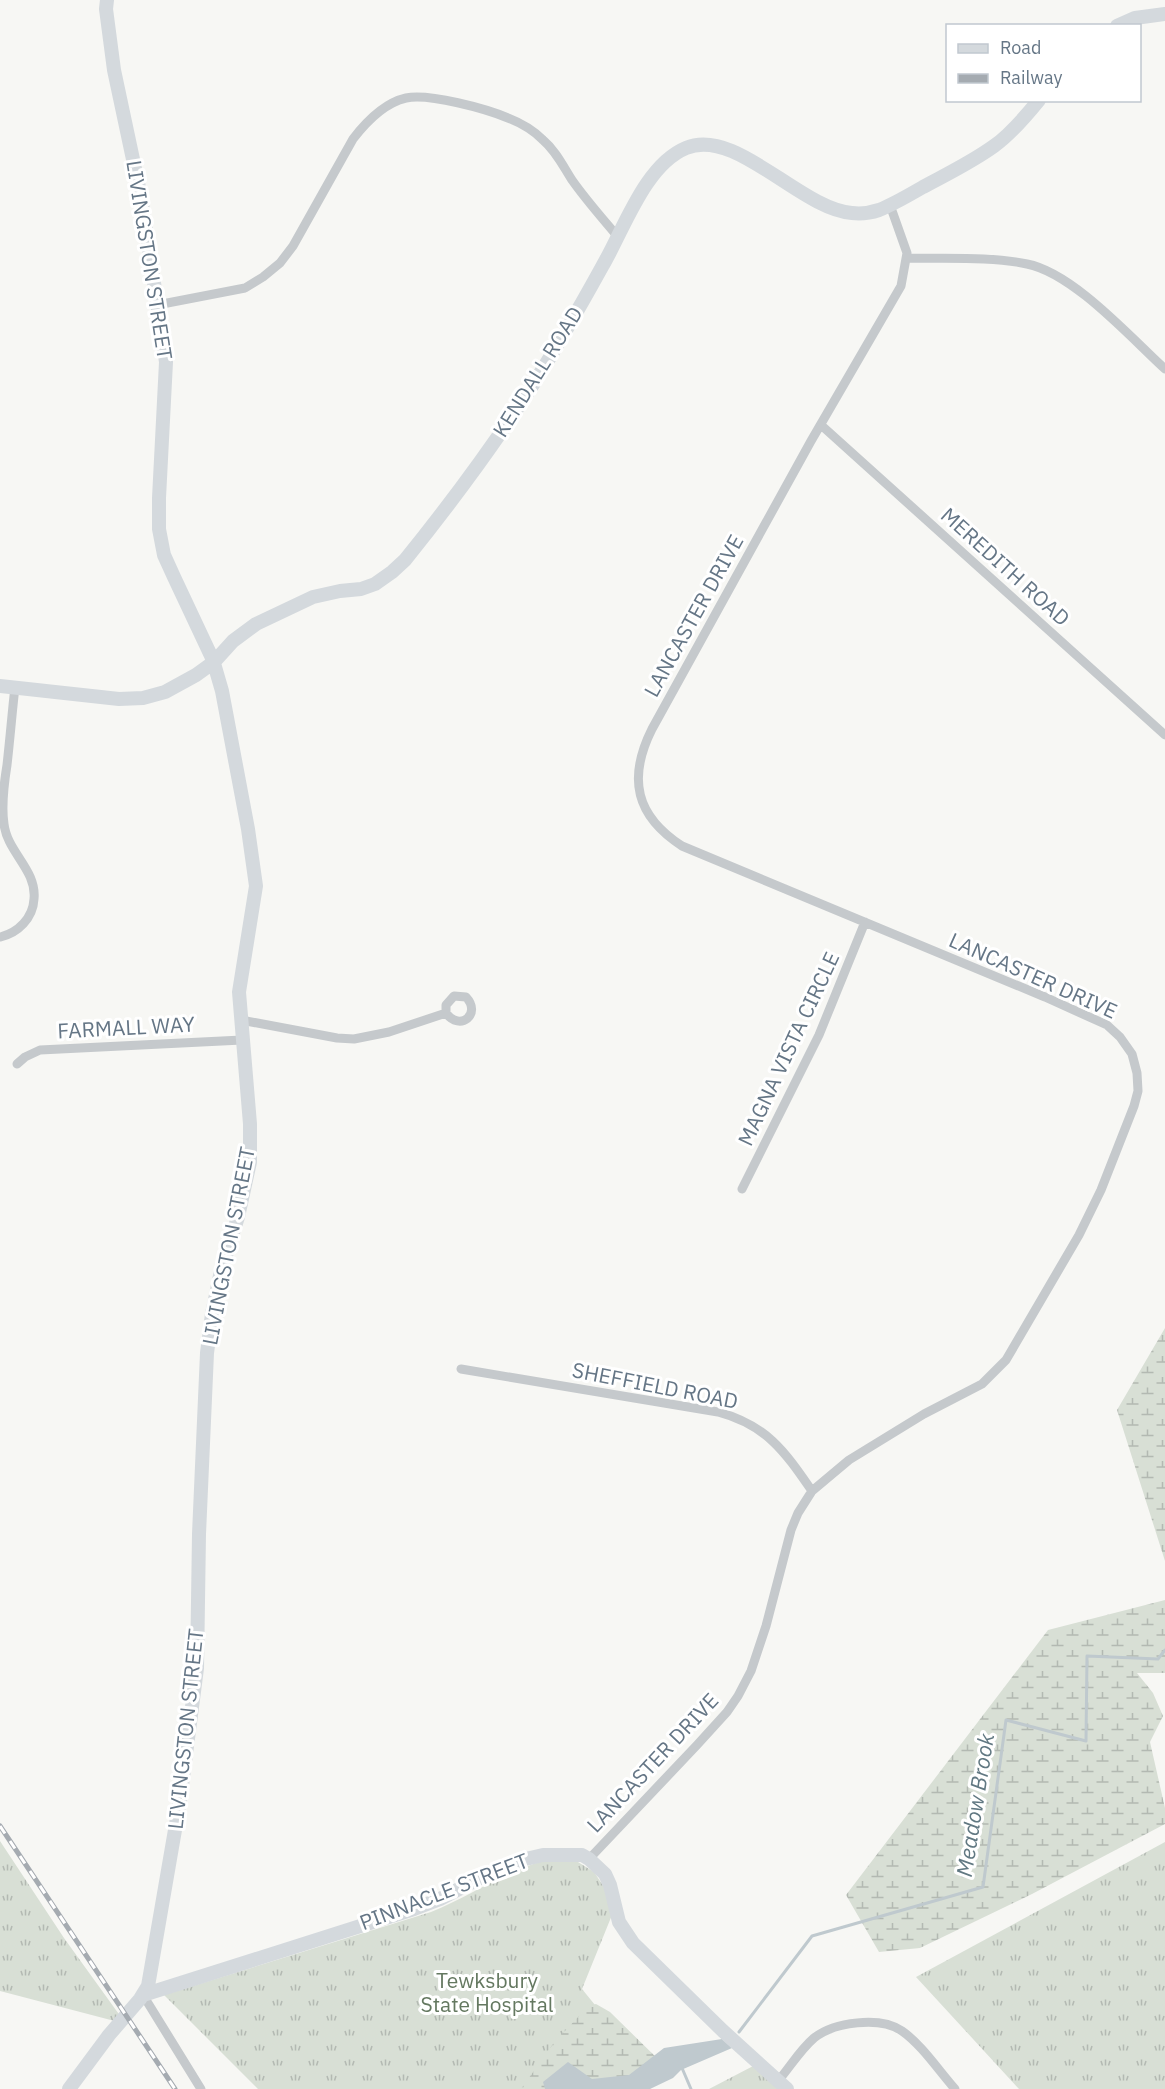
<svg xmlns="http://www.w3.org/2000/svg" width="1165" height="2089" font-family="'IBM Plex Sans',sans-serif">
	<defs>
		<pattern id="grass-tufts" width="24" height="20" patternUnits="userSpaceOnUse" patternTransform="scale(1.5)"><rect width="24" height="20" fill="#d8dfd5"/><path d="M3 7l-1-3M5 7V3M7 7l1-3M15 17l-1-3M17 17v-4M19 17l1-3" fill="none" stroke="#b3b9b2"/></pattern>
		<pattern id="wetland-marsh" width="20" height="14" patternUnits="userSpaceOnUse" patternTransform="scale(1.5)"><rect width="20" height="14" fill="#d8dfd5"/><path d="M1 5h8M5 5V1M11 12h8M15 12V8" fill="none" stroke="#b3b9b2"/></pattern>
	</defs>
	<rect width="100%" height="100%" fill="#f7f7f4"/>
	<path fill="url(#grass-tufts)" d="M0,1841L64,1938L126,2024L0,1991Z
		M1165,1842V2089H1019L916,1977Z
		M543,1861H571L578,1862L594,1872L604,1887L612,1915L582,1989L652,2075L641,2089H258L164,1995L431,1912C469,1897 503,1872 543,1861Z
		M757,2064L786,2089H709Z"/>
	<path fill="url(#wetland-marsh)" d="M1165,1328V1561L1117,1410Z
		M1165,1600V1673H1137L1153,1693L1163,1716L1150,1742L1165,1808V1824L1032,1894L920,1948L879,1952L846,1895L1048,1630Z
		M596,2004L610,2012L664,2065L650,2089H521L553,2044L588,2006Z"/>
	<path fill="#bfc9ce" d="M722,2039L732,2048L681,2070L673,2078L650,2089H545L543,2082L568,2062L592,2079L629,2075L664,2048Z"/>
	<g fill="none" stroke-linecap="round" stroke-linejoin="round">
		<path stroke="#bfc9ce" stroke-width="3" d="M739,2032L812,1936L983,1887L1006,1720L1086,1741L1087,1656L1158,1659L1165,1650
			M682,2068L691,2089"/>
		<path stroke="#c5c9cc" stroke-width="9" d="M907,258C945,259 990,256 1027,264C1073,273 1130,337 1165,369
			M157,305L245,288L263,277L280,263L293,246L353,139C366,122 384,103 406,98C429,93 487,109 508,118C521,123 533,130 543,140C556,151 563,166 572,180C586,200 603,219 618,237
			M821,425L1165,735
			M0,937C18,933 33,918 34,899C37,870 7,852 4,824C1,805 4,784 7,765C10,739 12,713 15,687
			M241,1020L337,1038L354,1039L389,1032L446,1013C460,1032 482,1014 466,997L454,996L446,1005V1013
			M17,1064L25,1057L40,1050L242,1040
			M742,1189L819,1035L865,922
			M461,1369L718,1412C767,1425 785,1452 812,1491
			M589,1859L697,1745L727,1712L738,1696L751,1671L766,1626L791,1530L798,1513L812,1491L849,1460L924,1414L982,1384L1006,1360L1079,1235L1101,1190L1134,1106L1138,1091L1137,1073L1132,1054L1120,1037L1107,1025L1045,997L682,846C636,816 627,779 652,729L811,441L901,286L907,253L890,205
			M143,1995L201,2089
			M778,2081C790,2067 800,2050 814,2038C834,2022 880,2016 902,2031C921,2044 939,2071 955,2089"/>
		<path stroke="#d4d9dd" stroke-width="14" d="M1117,26L1135,18L1165,14
			M0,686L119,699L143,698L165,692L196,675L214,662L233,641L256,624L313,597L340,591L361,589L375,584L392,572L405,560C451,503 494,445 534,383C558,345 581,305 603,265C624,229 645,165 686,148C736,127 800,209 852,213C860,214 870,213 879,210C894,204 909,195 923,187C947,174 972,162 994,146C1011,134 1026,116 1039,100
			M143,1995L414,1909L440,1899L493,1871L517,1861L543,1855H582L589,1859L605,1874L610,1885L619,1922L633,1943L723,2031L787,2089
			M69,2089L109,2035L140,1999L148,1986L180,1801L197,1668L199,1534L207,1353L212,1314L221,1271L238,1217L250,1162V1124L239,992L256,886L248,829L222,691L213,660L174,577L164,555L159,529V498L166,362L141,197L114,70L106,9L107,0"/>
		<g stroke="#a5abb1" stroke-width="5">
			<path id="rail" d="M0,1826L175,2089"/>
		</g>
		<use href="#rail" stroke="#fff" stroke-width="3" stroke-dasharray="9" stroke-linecap="butt"/>
	</g>
	<g text-anchor="middle" stroke-width="6" stroke-linejoin="round" paint-order="stroke">
		<g font-size="21" fill="#657686" stroke="#fff">
			<text transform="translate(149 260) rotate(81)" y="7">LIVINGSTON STREET</text>
			<text transform="translate(538 372) rotate(-58)" y="7">KENDALL ROAD</text>
			<text transform="translate(1005 567) rotate(42)" y="7">MEREDITH ROAD</text>
			<text transform="translate(694 616) rotate(-61)" y="7">LANCASTER DRIVE</text>
			<text transform="translate(1033 976) rotate(24)" y="7">LANCASTER DRIVE</text>
			<text transform="translate(126 1028) rotate(-3)" y="7">FARMALL WAY</text>
			<text transform="translate(789 1049) rotate(-65)" y="7">MAGNA VISTA CIRCLE</text>
			<text transform="translate(229 1246) rotate(-79)" y="7">LIVINGSTON STREET</text>
			<text transform="translate(655 1386) rotate(11)" y="7">SHEFFIELD ROAD</text>
			<text transform="translate(186 1729) rotate(-84)" y="7">LIVINGSTON STREET</text>
			<text transform="translate(653 1763) rotate(-47)" y="7">LANCASTER DRIVE</text>
			<text transform="translate(444 1892) rotate(-21)" y="7">PINNACLE STREET</text>
		</g>
		<g font-size="21" fill="#647860" stroke="#fff">
			<text x="487" y="1988">Tewksbury<tspan x="487" dy="24">State Hospital</tspan></text>
		</g>
		<g font-size="22" font-style="italic" fill="#617882" stroke="#fff">
			<text transform="translate(975 1805) rotate(-81)" y="8">Meadow Brook</text>
		</g>
	</g>
	<rect x="946" y="24" width="195" height="78" fill="#ffffff" stroke="#c1c8cf" stroke-width="1.5"/>
	<rect x="958" y="44" width="30" height="9" fill="#d4d9dd" stroke="#c1c8cf" stroke-width="1.5"/>
	<text x="1000" y="54" font-size="18" fill="#657686">Road</text>
	<rect x="958" y="74" width="30" height="9" fill="#a5abb1" stroke="#c1c8cf" stroke-width="1.5"/>
	<text x="1000" y="84" font-size="18" fill="#657686">Railway</text>
</svg>
